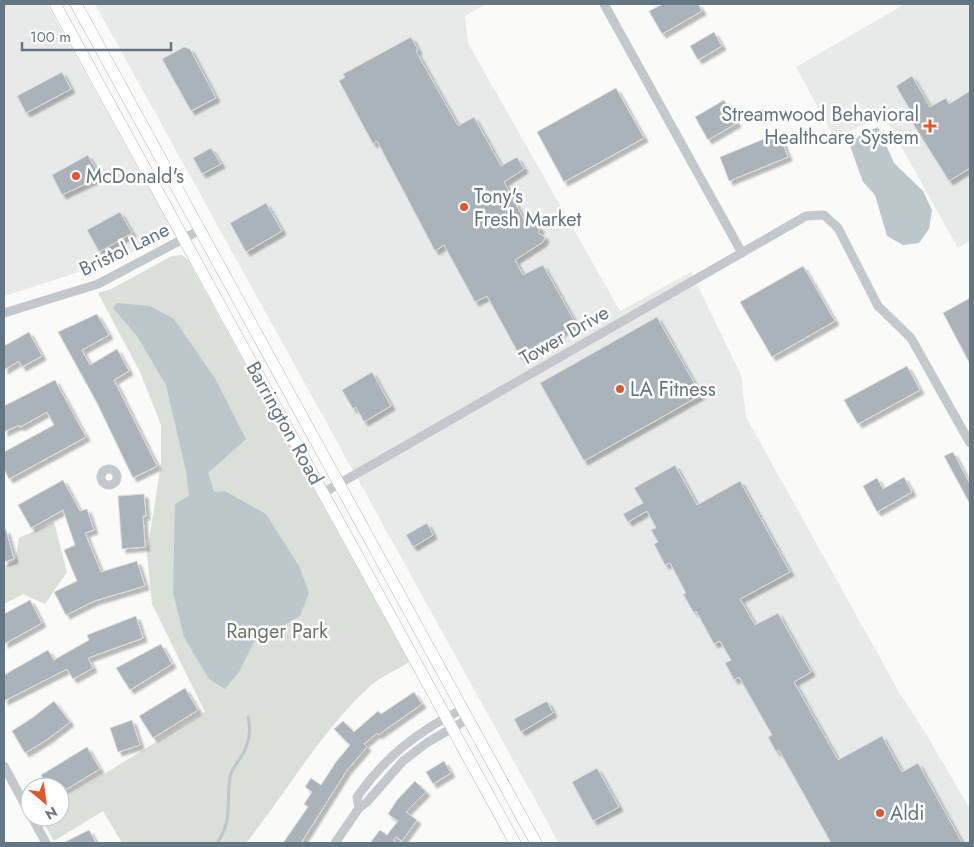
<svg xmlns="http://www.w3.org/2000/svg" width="974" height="847" font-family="Jost,sans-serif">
	<defs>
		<filter id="shadow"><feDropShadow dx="4" dy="4" stdDeviation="1" flood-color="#0004"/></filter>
	</defs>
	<rect width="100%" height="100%" fill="#fafaf8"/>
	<path fill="#e8e9e9" d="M4,4H47L167,221L170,229L163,240L98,266L4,296Z
		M95,4H486L465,16L468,43L620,311L691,272L741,375L746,417L899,692L928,737L970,809V843H559Z
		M905,4H970V241L958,248L883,114L835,139L796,67Z"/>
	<path fill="#dadfd7" d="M182,255L188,260L409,662C395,671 378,678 367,689C319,734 287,792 246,843H122L103,811L54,841L40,817H60V801L205,712L152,604L147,554L161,463V425L140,372L98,293L111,289L172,256Z
		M54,522L67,572L45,604L23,594L4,604V566L15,562L19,538Z"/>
	<path fill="#bbc7cb" d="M878,127L894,163L923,191L932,210L929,229L919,243L903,245L887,236L875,195L863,182L849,143L862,134Z
		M117,303L150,306L174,319L216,380L246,439L208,473L214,492L225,491L266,514L299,566L309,593L300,616L254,642L239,672L225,689L209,679L184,637L173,592L175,504L189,496L186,471L166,385L137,336L113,308Z"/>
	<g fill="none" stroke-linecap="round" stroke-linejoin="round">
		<path stroke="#bbc7cb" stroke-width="3" d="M217,843C233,822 226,801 230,777C231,771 236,765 239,760C248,747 252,732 248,717"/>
	</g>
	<path fill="#aab3b9" stroke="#dcdcda" filter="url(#shadow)" d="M663,4H698L702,11L662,34L649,11Z
		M714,32L722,46L698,60L690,46Z
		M411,37L418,50L416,51L458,126L474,117L501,166L517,157L524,169L504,182L526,223L541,214L536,225L540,228L538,233L545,237L543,242L515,260L523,275L543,265L576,324L538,345L541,349L522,360L487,296L475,302L444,245L435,251L377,141L373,144L339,81L345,77L343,74Z
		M184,47L190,49L216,98L191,111L162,59Z
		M62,72L71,89L26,113L17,96Z
		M912,76L930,107L946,98L949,104L970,91V168L949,181L910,119L914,117L896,86Z
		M616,88L644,138L564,182L537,132Z
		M724,100L737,123L708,140L695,117Z
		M779,133L788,157L729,181L720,157Z
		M211,148L221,164L202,174L193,158Z
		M88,155L100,177L62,195L52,175Z
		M266,203L282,231L246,252L230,223Z
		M120,212L132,233L99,252L87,230Z
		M803,266L835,321L772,357L740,302Z
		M970,298V364L943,313Z
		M97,314L109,335L82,350L90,365L117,349L129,371L114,380L157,466L133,478L97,403L58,332Z
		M657,317L701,395L584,461L540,383Z
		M29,332L42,356L22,367L19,361L4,370V346Z
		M907,366L920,390L858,424L844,400Z
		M372,372L391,406L364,422L356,407L353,409L342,390Z
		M55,380L86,437L9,479L4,469V452L54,425L47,412L20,427L19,425L4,432V406Z
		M953,452L970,484V504L944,456Z
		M675,465L697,505L740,481L790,572L740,599L755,625L778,613L811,672L794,682L838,760L882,736L902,772L918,763L962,843H831L779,750L776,752L768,737L772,735L739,677L734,680L725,663L731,660L720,641L714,644L696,611L694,613L683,594L686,593L670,563L665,565L654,544L658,542L651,530L656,528L647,511L628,522L623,514L643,503L634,488Z
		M904,477L912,492L877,512L863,486L877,478L883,489Z
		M63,480L80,511L87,509L94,530L85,533L101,572L137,561L145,586L94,601L66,615L54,592L77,581L64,550L75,545L63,510L31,528L18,505Z
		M144,494L146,516H143L145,547L122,549L118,496Z
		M427,523L433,535L413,547L406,535Z
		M4,530H6L14,559L4,562Z
		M30,600L42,623L4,644V614Z
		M136,616L143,638L88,658L93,668L73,679L67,669L4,701V675L48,650L54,660L89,640L87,635Z
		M161,644L172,664L130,690L116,668Z
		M185,688L198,710L153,738L139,716Z
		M414,692L422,704L378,735L377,733L364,744L367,747L347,770L301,843H283L308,807L304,804L312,792L305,787L311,778L321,785L336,762L350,745L334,729L343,721L354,732L378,711L381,714Z
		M54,701L70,722L48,739L25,753L12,731L32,718Z
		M547,701L553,713L521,732L514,719Z
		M132,720L140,745L118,752L110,728Z
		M87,747L100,769L60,793V787H48L41,775Z
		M444,761L451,773L433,784L426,772Z
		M597,768L619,807L593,821L572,782Z
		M415,781L426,792L406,812L417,820L402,841L396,837L393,840L397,843H370L380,830L387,835L398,821L388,814L397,800Z
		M89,830L96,843H63Z"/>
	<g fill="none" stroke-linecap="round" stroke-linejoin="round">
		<g stroke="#b3babf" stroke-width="12">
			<path id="secondary" d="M55,4L515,843
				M76,4L536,843"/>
		</g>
		<path stroke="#c3c8cc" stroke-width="9" d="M604,4L742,253
			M4,313L98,284L200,230
			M101 477a8 8 0 1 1 16 0a8 8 0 1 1-16 0Z
			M323,493L806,216L824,215L838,228L878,306L911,338L970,443
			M4,766L30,814
			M359,808L357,797C385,757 419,730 463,709
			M32,817L46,843
			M335,843L359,808L367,802L403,761L428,742L468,719"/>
		<use href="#secondary" stroke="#fff" stroke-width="11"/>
	</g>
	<g fill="#e4572e" stroke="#fff" stroke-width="2">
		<path d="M927.5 118.5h5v5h5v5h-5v5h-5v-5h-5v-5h5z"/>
		<circle cx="76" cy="176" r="5"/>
		<circle cx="464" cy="207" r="5"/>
		<circle cx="620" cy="389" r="5"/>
		<circle cx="880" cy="813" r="5"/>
	</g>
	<g text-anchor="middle" stroke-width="5" stroke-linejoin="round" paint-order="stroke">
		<g font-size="20" fill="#657683" stroke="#fff" text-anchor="start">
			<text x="919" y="121" text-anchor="end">Streamwood Behavioral<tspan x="919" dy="23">Healthcare System</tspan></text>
			<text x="86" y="183">McDonald's</text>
			<text x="474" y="203">Tony's<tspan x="474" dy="23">Fresh Market</tspan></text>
			<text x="630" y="396">LA Fitness</text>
			<text x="890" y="820">Aldi</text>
		</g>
		<g font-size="20" fill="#657683" stroke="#fff">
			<text transform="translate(124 249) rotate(-26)" y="7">Bristol Lane</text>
			<text transform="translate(564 335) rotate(-30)" y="7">Tower Drive</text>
			<text transform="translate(285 423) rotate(61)" y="7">Barrington Road</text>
		</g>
		<g font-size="20" fill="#687a64" stroke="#fff">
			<text x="277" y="638">Ranger Park</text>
		</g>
	</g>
	<rect width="974" height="847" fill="none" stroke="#657683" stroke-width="10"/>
	<g transform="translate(45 802) rotate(151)"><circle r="24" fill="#ffffff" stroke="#c1c8cd"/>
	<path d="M0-4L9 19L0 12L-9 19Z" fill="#e4572e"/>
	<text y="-8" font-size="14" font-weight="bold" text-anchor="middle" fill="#657683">N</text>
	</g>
	<path d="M22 42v8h149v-8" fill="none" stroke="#657683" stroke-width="2.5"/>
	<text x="30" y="42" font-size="15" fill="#657683" stroke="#ffffff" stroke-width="4" paint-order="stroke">100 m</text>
</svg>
